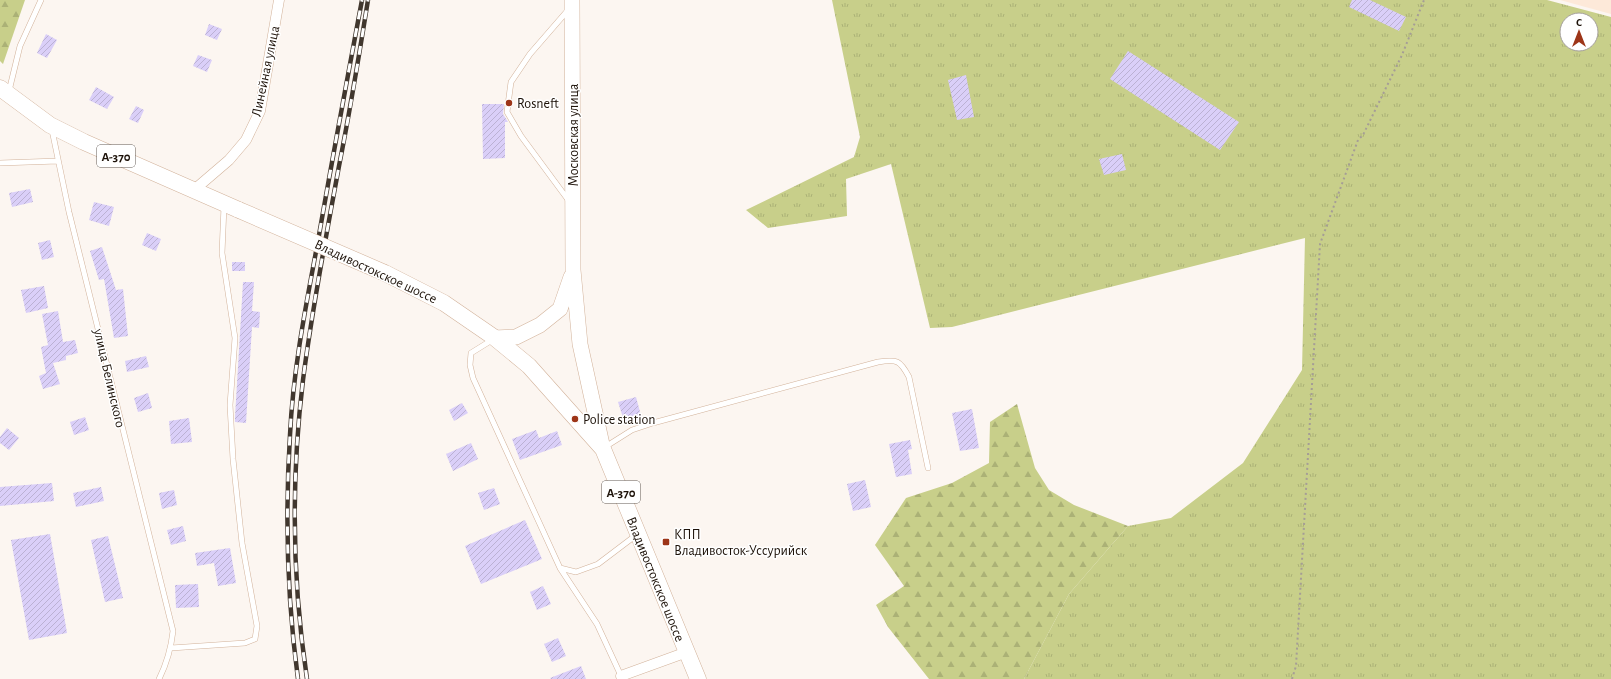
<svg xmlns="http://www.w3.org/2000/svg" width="1611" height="679" font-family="'Alegreya Sans',sans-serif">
	<defs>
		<pattern id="grass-tufts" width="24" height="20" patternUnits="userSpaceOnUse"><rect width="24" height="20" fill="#c8cf8a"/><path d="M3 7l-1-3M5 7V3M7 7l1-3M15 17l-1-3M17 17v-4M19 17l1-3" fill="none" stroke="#abb176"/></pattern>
		<pattern id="forest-firs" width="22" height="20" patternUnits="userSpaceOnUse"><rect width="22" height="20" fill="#c8cf8a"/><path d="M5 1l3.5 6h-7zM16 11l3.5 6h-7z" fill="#abb176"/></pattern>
		<pattern id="building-hatch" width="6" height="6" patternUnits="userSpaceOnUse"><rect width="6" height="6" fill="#dacff8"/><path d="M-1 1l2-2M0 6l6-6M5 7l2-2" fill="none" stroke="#bbb1d3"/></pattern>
	</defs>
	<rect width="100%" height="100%" fill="#fcf6f1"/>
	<path fill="#fde9d9" d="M1560,0H1611V14Z"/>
	<path fill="url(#grass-tufts)" fill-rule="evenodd" d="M832,0H1547L1611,17V679H1024L1069,594L1128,526L1171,518L1243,463L1302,370L1305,238L952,327L930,328L891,164L846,179L847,216L768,228L746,210L854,157L860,137ZM1567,20H1591V44H1567Z"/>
	<path fill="url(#forest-firs)" d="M0,0H25L3,64L0,61Z
		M1017,404L1035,468L1049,490L1074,505L1128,526L1069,594L1024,679H929L888,627L876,605L904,586L875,545L906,498L952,483L989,463L990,422Z"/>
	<path fill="url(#building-hatch)" d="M1352,0H1370L1406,17L1399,31L1349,7Z
		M209,24L222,29L217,40L205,35Z
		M46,34L57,40L47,58L37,53Z
		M1128,51L1239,122L1220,150L1110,79Z
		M198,55L212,60L207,72L193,66Z
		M966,75L974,117L957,120L948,80Z
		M96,87L114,97L107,109L89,100Z
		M482,104H504L503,114L508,122H505V158L483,159Z
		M136,106L144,110L138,123L129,119Z
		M1122,154L1126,170L1104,175L1099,159Z
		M30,189L33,202L12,207L9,193Z
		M94,202L114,207L109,226L89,220Z
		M147,233L161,239L156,251L142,245Z
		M50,240L54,257L42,260L38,243Z
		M102,247L116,290L123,289L128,336L114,338L104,279L99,280L90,251Z
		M232,262H245V271H232Z
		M243,282H254L252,311L260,312L259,328L252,327L246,423L235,422V417Z
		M44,286L48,308L26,313L21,290Z
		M58,311L63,342L75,340L78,353L66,356V360L53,363L60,384L43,389L39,376L46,373L41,347L48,345L42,314Z
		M146,356L149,367L127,372L125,361Z
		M148,393L152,408L138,412L134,398Z
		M636,397L642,419L625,424L618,402Z
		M462,403L468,413L454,421L449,410Z
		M972,409L979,448L960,451L952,413Z
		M85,417L89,430L74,435L70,422Z
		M189,418L192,442L171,444L169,421Z
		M7,428L19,438L9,450L0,443V437Z
		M536,430L539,438L557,431L562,445L520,460L512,439Z
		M910,440L912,449L908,450L912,474L896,477L889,444Z
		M471,443L478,459L453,471L446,454Z
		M865,480L871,507L853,511L847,484Z
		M52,483L54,501L0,506V487Z
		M101,487L104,501L76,507L73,493Z
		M494,488L500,504L484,510L478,493Z
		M174,490L177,505L162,509L159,493Z
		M525,520L542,559L481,584L465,546Z
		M183,526L186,541L171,545L167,530Z
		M50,534L67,633L29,640L11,540Z
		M108,536L123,598L105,602L91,540Z
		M230,548L236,583L218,586L214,563L197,566L195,553Z
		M198,584L199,607L176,608L175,585Z
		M543,586L551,604L537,610L530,592Z
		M558,638L566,656L552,662L544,644Z
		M581,666L586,679H551L550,678Z"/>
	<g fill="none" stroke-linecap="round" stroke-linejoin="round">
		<g stroke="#d2b29a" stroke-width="6">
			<path id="service" d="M9,91L20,46L41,0
				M52,130L69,212L173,631C171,649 167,663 159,679
				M0,163L58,161
				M569,201L521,136L507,112L511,82L530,54L569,9
				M492,340L471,353L470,365L473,378L560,568L597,624L622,678
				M605,447L632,430L653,423L878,362C897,359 900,360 909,377L928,468
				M560,568L576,572L598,564L635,536
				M171,648L245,643L255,639L257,626L242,543L233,459L230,405L235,338L222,253L224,206"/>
		</g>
		<g stroke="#d2b29a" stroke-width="11">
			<path id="minor" d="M194,190L229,160L246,140L260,111L279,0
				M621,676L687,652"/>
		</g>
		<g stroke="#d2b29a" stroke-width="16">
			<path id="primary" d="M572,0L573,270L580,344L603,449
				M495,338L516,337L540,325L560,309L571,277"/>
		</g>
		<g stroke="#d2b29a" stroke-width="17">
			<path id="trunk" d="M0,88L50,125L84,142L239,210
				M385,273L444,303L495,338L529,366L603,449L698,679"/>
		</g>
		<path stroke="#a59d96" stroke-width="2" stroke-dasharray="2 3" stroke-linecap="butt" d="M1292,679L1296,666L1320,244L1358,140L1363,135L1402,55L1424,0"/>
		<use href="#service" stroke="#fff" stroke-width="5"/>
		<use href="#minor" stroke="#fff" stroke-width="10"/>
		<use href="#primary" stroke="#fff" stroke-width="15"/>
		<use href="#trunk" stroke="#fff" stroke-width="16"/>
		<g stroke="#41372e" stroke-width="4.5">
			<path id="rail" d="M298,679C287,598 285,516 290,435C293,370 306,305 318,241C332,160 347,80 362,0
				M307,679C292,580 291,479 303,380C312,309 326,237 339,166C350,111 359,56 368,0"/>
		</g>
		<use href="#rail" stroke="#fff" stroke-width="3" stroke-dasharray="9" stroke-linecap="butt"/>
		<g stroke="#d2b29a" stroke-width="17" stroke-linecap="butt">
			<path id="trunk-bridge" d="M239,210L385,273"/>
		</g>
		<use href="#trunk-bridge" stroke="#fff" stroke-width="16"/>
	</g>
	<g fill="#9d3518" stroke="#fff" stroke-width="1.5">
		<circle cx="509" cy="103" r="4"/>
		<circle cx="575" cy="419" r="4"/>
		<rect x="662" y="538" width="8" height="8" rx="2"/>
	</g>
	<g text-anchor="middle" stroke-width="3" stroke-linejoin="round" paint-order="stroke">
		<g fill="#fff" stroke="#615953" stroke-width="1">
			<rect x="97" y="145" width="38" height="22" rx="3"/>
			<rect x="602" y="481" width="38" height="22" rx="3"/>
		</g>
		<g font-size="13" font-weight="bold" fill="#1d1209">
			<text x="116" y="161">А-370</text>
			<text x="621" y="497">А-370</text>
		</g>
		<g font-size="14" fill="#1d1209" stroke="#fff">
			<text transform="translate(265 71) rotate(-78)" y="5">Линейная улица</text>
			<text transform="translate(573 135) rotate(-90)" y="5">Московская улица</text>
			<text transform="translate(376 271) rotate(25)" y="5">Владивостокское шоссе</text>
			<text transform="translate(110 378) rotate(77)" y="5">улица Белинского</text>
			<text transform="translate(656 579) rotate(68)" y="5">Владивостокское шоссе</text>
		</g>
		<g font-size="14" fill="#1d1209" stroke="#fff" text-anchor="start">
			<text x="517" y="108">Rosneft</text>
			<text x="583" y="424">Police station</text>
			<text x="674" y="539">КПП<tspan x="674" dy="16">Владивосток-Уссурийск</tspan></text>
		</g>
	</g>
	<g transform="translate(1579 32)"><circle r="19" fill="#ffffff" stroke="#a5a09d"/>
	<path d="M0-3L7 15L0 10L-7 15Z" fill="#9d3518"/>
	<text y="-6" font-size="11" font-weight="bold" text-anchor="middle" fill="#1d1209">С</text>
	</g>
</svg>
